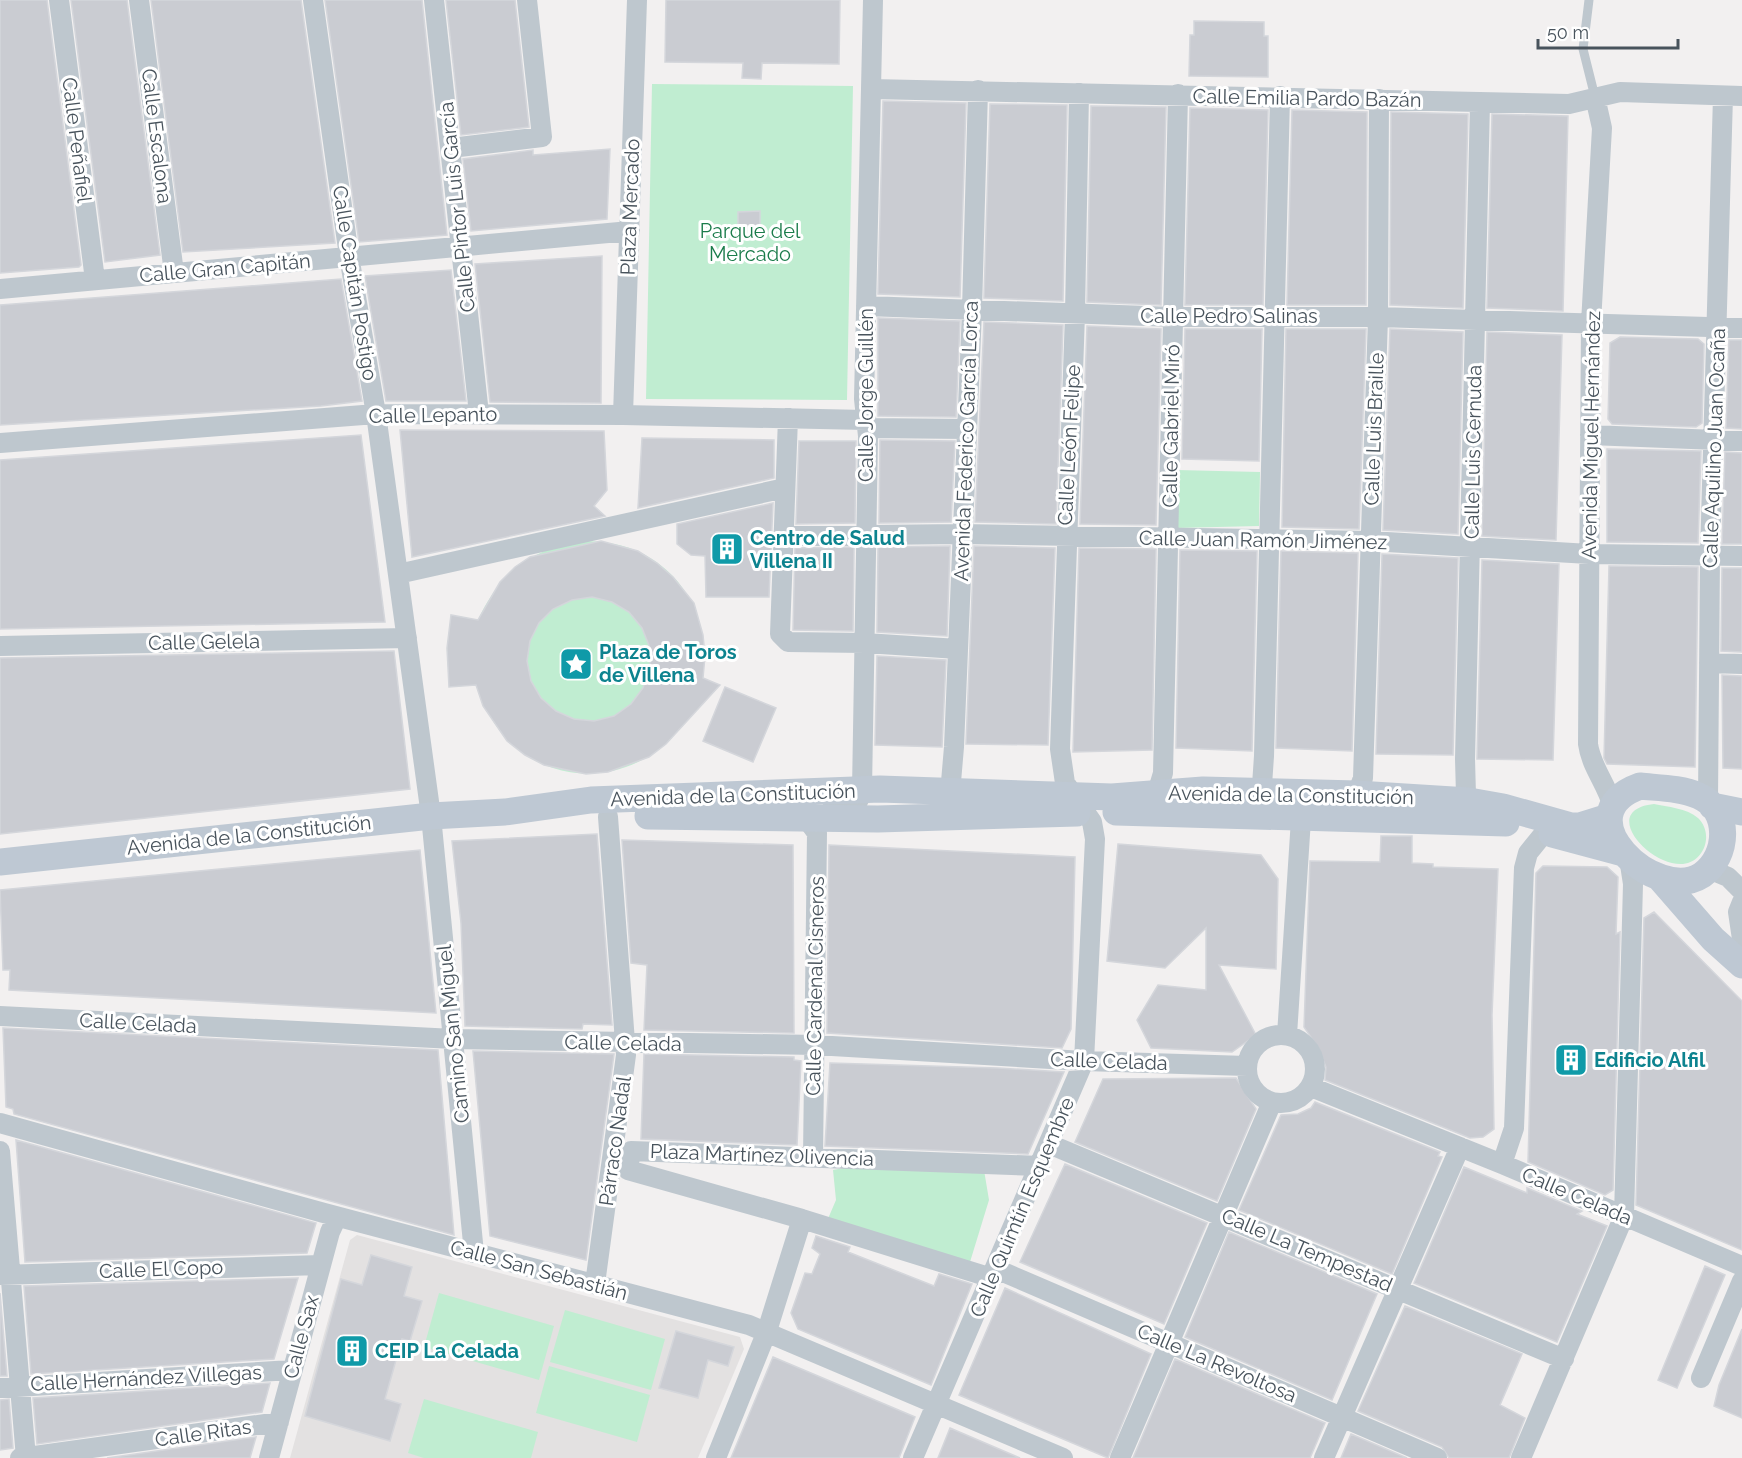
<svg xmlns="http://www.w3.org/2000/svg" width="1742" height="1458" font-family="Raleway,sans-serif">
	<rect width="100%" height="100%" fill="#f2f0f0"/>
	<path fill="#e3e1e1" d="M357,1235L740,1337L744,1349L698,1458H290L350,1240Z"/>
	<path fill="#c0edd1" d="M652,84L853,86L847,400L646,399Z
		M1177,470L1260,472L1259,526L1175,528Z
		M575,541C597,541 617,542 637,551C727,591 724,721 638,762C611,775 581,777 553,768C513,755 489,724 476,685L449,687L447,648L451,615L478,620C498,576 528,552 575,541Z
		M1654,804C1667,807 1687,808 1698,818C1714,833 1705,862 1683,864C1650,867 1598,810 1654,804Z
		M849,1167L984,1170L989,1200L970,1262L827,1221L836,1200L833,1170Z
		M439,1293L554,1326L539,1380L424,1347Z
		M565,1310L665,1339L651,1390L550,1362Z
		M549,1366L650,1395L637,1442L536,1413Z
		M424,1399L538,1432L531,1458H424L408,1453Z"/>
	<path fill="#caccd2" stroke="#d4d6db" stroke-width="1.5" fill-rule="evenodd" d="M0,0H47L81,265L79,267L0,273Z
		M71,0H127L160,255L105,262Z
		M151,0H301L335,243L183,252Z
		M325,0H422L447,235L359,242Z
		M446,0H515L529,127L461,135Z
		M666,0H840L839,64L762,63L761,79L742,78L743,63L665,62Z
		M1194,21L1264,22V36H1268V77L1189,76L1190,35H1194Z
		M883,101L966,103L960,297L878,294Z
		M990,104L1067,105L1063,301L984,298Z
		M1091,106L1166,107L1161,305L1087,302Z
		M1190,108L1268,110L1263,305H1185Z
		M1292,110L1367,112L1366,305H1287Z
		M1391,112L1468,114L1463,308L1390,305Z
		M1492,114L1568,116L1563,311L1487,308Z
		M610,149L607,219L471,231L463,159L533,150V155Z
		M760,211V235H738V212Z
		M602,256L601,403L490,402L475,264Z
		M451,270L466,401H386L365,276Z
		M341,279L362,401L321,406L0,425V305Z
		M878,318L960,321L956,417L878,416Z
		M984,322L1063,325L1056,524L975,522Z
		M1087,326L1161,329L1156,525L1080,524Z
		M1185,329H1262L1259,461L1182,459Z
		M1286,329H1366L1359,529L1282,527Z
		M1390,329L1463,332L1458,534L1383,530Z
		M1487,332L1562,335L1556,540L1482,536Z
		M1620,337L1698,339L1704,344L1702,423L1696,427L1612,424L1608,419L1610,343Z
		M1729,340H1742V429L1726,428Z
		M400,430L604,431L607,490L594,506L605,516L412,557Z
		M361,435L385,622L0,629V460Z
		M642,438L774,440V478L638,508Z
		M880,440L955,441L951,522L879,523Z
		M799,441H856L855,523L796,524Z
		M1607,449L1701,451L1698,543L1607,542Z
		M1725,452L1742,453V544H1722Z
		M773,503L769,597H706L705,556L691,555L677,544V524Z
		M601,541L638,551L657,563L673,577L694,603L703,635L705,656L703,678L720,685L666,744L649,757L608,772L586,774L544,765L525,755L507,741L483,706L476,685L449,687L447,648L451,615L478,620L500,582L515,567L530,557ZM592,597L612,602L629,612L642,628L650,648V668L643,688L631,704L614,716L594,721L574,719L556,711L541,698L531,681L527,661L530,641L539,623L553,609L572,600Z
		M950,546L947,636L877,632L878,547Z
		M974,546L1055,548L1048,745L966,744Z
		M854,547L853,631L793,630L795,548Z
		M1079,548L1156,549L1152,750L1073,752Z
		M1180,550L1257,551L1252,751L1176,748Z
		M1281,551L1358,553L1352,751L1276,748Z
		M1382,554L1458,558L1453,755L1376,754Z
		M1482,560L1559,564L1553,760L1477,759Z
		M1609,566L1698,567L1695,767L1607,764L1604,758Z
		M1722,568H1742V652L1721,651Z
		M394,651L410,789L0,834V658Z
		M877,656L946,660L942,747L875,745Z
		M1722,675L1742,676V769L1723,768Z
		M725,687L776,708L753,762L703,741Z
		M597,834L612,1025L583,1024L582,1029L465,1026L461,923L452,841Z
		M1381,836H1412V863L1433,864V867L1498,869L1492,1015L1494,1129L1483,1137L1470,1138L1325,1080L1326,1067L1319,1049L1304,1027L1310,861L1380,862Z
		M622,840L793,845L794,1033L644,1030L647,965L631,963Z
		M1118,844L1261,855L1278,879L1276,969L1219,965L1256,1035L1232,1052L1151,1048L1137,1020L1158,985L1206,990V928L1165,968L1107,961Z
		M829,845L1075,857L1071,1029L1062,1048L827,1033Z
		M420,850L436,1013L9,990L10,970H3L0,890Z
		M1543,866L1607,867L1618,877L1616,934L1620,932L1613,1190L1605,1195L1528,1162L1536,873Z
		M1654,912L1742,1001V1250L1636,1205L1644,918Z
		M3,1028L438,1050L454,1235L14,1114L13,1109L6,1107Z
		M473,1051L614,1054L586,1260L490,1236Z
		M644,1054L794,1057V1060L801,1061L797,1145L641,1139Z
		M830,1063L998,1068L1064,1072L1028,1154L825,1146Z
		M1236,1078L1256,1109L1217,1201L1075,1142L1103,1079Z
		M1315,1102L1440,1152L1438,1156L1442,1157L1392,1274L1239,1210L1281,1115L1298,1114L1311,1108Z
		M16,1140L316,1223L307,1253L25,1262Z
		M1065,1164L1207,1223L1164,1324L1020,1262Z
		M1464,1167L1527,1193V1188L1582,1211L1577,1214L1607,1226L1557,1342L1414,1283Z
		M1229,1232L1377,1294L1332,1400L1185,1337Z
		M816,1236L850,1247L848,1252L934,1286L939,1274L972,1284L931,1385L798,1329L791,1313L805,1273L812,1274L820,1254L812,1248Z
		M371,1255L412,1267L404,1296L422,1301L410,1341L402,1339L385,1399L401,1404L390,1441L305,1416L341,1279L362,1285Z
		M1705,1266L1725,1275L1677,1388L1658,1380Z
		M298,1278L274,1359L31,1374L24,1286Z
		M1005,1288L1151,1354L1108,1458L959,1395Z
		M0,1293L7,1376H0Z
		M1405,1306L1522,1354L1500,1405L1525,1418L1509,1458H1449L1442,1447L1358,1411Z
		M1742,1329V1418L1714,1406L1719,1385Z
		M676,1331L734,1347L728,1366L708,1360L698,1398L659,1388Z
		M773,1357L915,1417L899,1458H731Z
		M1175,1359L1325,1423L1310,1458H1133Z
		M270,1383L262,1412L37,1444L33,1398Z
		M9,1399L13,1448L0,1450V1400Z
		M950,1428L1020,1458H938Z
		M1351,1434L1407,1458H1341Z
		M256,1437L250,1458H107Z"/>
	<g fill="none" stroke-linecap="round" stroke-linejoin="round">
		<path stroke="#bec7ce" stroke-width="9" d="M1589,0L1583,49L1595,97"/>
		<path stroke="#bec7ce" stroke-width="20" d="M59,0L95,280
			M139,0L174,273
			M313,0L349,256L376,414L431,816L474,1253
			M434,0L479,414
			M871,89L1569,104L1620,92L1742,96
			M1595,97L1602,128L1591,323L1588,744C1591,767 1607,784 1613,807
			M451,148L542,137L527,0
			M0,289L630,231
			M866,306L1174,317H1378L1742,328
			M623,415L637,0
			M788,418L780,634L788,642L865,643L958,649
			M867,428L967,429
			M1590,435L1742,441
			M0,443L376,414L623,415L866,420
			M783,536L961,534L1370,541L1589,554L1742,556
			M398,574L785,488
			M0,646L407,638
			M1709,663L1742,664
			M947,791L951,782L954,747L972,310L978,90
			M1157,793L1163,773L1178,94
			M1357,794L1363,778L1378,317L1379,99
			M1708,801L1710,555L1723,96
			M1257,802L1261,800L1264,756L1280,96
			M1457,803L1469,801L1466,795L1465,759L1480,102
			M831,810C848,810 859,808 862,790L868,436L864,399L873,0
			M806,818L817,833L813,1157
			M1709,869L1728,877L1742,891
			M1742,902L1738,912L1742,939
			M0,1016L454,1039L815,1045L1084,1061L1247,1066
			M1247 1069a34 34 0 1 1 68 0a34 34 0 1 1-68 0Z
			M1287,1035L1301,819L1302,811L1306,805
			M1311,1087L1502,1164L1742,1266
			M0,1123L324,1213L749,1325L1063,1458
			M1049,1144L1564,1359
			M0,1151L26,1458
			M1502,1164L1514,1128L1524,868L1528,853L1545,832
			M996,1269L1437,1458
			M0,1275L321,1265
			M992,1278L802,1219L628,1170L631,1151L1040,1166
			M595,1284L626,1055L608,817
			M1701,1378L1742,1281
			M0,1388L292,1370
			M20,1458L279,1422
			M269,1458L330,1232L337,1217
			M716,1458L767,1331L802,1219
			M913,1458L1084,1061L1095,839L1092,822L1065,783L1060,749L1075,314L1079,93
			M1120,1458L1272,1102
			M1324,1458L1460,1147
			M1521,1458L1624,1216L1633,884L1629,858"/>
		<path stroke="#bec8d3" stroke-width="27" d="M1640,786C1659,788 1681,788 1699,796C1731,810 1729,856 1702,875C1656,905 1560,815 1640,786Z
			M1712,806L1742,812
			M1116,812L1506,823
			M648,816L878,819L1077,813
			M1552,834L1623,853
			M0,862L431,816L505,812L591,800L880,789L1112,797L1203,790L1357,794L1469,801L1503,807L1571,826H1580L1609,817
			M1659,877L1713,939L1742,965"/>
	</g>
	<defs>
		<g id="building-square" transform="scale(1.725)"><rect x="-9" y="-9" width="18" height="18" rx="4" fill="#0f9aa8" stroke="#fff"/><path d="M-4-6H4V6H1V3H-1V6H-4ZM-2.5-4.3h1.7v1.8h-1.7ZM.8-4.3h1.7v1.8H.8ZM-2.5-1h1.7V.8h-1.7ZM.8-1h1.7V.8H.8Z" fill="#fff"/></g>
		<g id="sight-square" transform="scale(1.725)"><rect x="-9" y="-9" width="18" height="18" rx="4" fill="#0f9aa8" stroke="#fff"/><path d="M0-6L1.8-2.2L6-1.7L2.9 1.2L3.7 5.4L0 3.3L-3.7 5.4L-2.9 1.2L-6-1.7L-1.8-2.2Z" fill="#fff"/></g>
	</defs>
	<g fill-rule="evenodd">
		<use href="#building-square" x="727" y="549"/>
		<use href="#sight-square" x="576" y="664"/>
		<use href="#building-square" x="1571" y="1060"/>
		<use href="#building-square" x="352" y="1351"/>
	</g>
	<g text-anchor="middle" stroke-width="6" stroke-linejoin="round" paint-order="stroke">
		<g font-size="20" fill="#48535c" stroke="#fff">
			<text transform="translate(1307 98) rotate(1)" y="7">Calle Emilia Pardo Bazán</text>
			<text transform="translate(157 136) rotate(83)" y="7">Calle Escalona</text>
			<text transform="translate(77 140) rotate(83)" y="7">Calle Peñafiel</text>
			<text transform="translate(457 207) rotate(-96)" y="7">Calle Pintor Luis García</text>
			<text transform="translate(630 207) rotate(-88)" y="7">Plaza Mercado</text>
			<text transform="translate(225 268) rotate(-5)" y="7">Calle Gran Capitán</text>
			<text transform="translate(355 283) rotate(81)" y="7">Calle Capitán Postigo</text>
			<text x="1229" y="323">Calle Pedro Salinas</text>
			<text transform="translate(866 395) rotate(-90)" y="7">Calle Jorge Guillén</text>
			<text transform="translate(433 415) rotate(-1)" y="7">Calle Lepanto</text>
			<text transform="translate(1171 426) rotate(-89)" y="7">Calle Gabriel Miró</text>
			<text transform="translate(1374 429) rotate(-88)" y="7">Calle Luis Braille</text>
			<text transform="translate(1591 435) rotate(-89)" y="7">Avenida Miguel Hernández</text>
			<text transform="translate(966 441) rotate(-88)" y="7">Avenida Federico García Lorca</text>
			<text transform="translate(1069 445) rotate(-87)" y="7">Calle León Felipe</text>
			<text transform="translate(1714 448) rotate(-88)" y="7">Calle Aquilino Juan Ocaña</text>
			<text transform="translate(1473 452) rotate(-89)" y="7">Calle Luis Cernuda</text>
			<text transform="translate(1263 540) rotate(1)" y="7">Calle Juan Ramón Jiménez</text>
			<text transform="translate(204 642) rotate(-1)" y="7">Calle Gelela</text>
			<text transform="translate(733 795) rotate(-2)" y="7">Avenida de la Constitución</text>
			<text transform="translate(1291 795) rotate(1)" y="7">Avenida de la Constitución</text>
			<text transform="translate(249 835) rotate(-6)" y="7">Avenida de la Constitución</text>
			<text transform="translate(815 986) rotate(-89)" y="7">Calle Cardenal Cisneros</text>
			<text transform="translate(138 1023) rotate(3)" y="7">Calle Celada</text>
			<text transform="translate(453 1034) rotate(-96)" y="7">Camino San Miguel</text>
			<text transform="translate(623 1043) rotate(1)" y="7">Calle Celada</text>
			<text transform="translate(1109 1061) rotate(2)" y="7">Calle Celada</text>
			<text transform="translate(615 1141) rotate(-82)" y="7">Párraco Nadal</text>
			<text transform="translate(762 1155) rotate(2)" y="7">Plaza Martínez Olivencia</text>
			<text transform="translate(1577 1196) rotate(23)" y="7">Calle Celada</text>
			<text transform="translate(1022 1207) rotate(-67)" y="7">Calle Quimtín Esquembre</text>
			<text transform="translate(1307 1250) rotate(23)" y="7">Calle La Tempestad</text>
			<text transform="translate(161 1269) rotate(-2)" y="7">Calle El Copo</text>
			<text transform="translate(539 1270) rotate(15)" y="7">Calle San Sebastián</text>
			<text transform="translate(301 1337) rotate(-75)" y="7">Calle Sax</text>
			<text transform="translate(1217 1363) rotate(23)" y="7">Calle La Revoltosa</text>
			<text transform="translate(146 1378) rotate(-3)" y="7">Calle Hernández Villegas</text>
			<text transform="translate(203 1433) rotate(-8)" y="7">Calle Ritas</text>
		</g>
		<g font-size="20" fill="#1b7c4b" stroke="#fff">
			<text x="750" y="238">Parque del<tspan x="750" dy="23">Mercado</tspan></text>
		</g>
		<g font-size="20" font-weight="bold" fill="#0d838f" stroke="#fff" text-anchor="start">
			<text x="750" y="545">Centro de Salud<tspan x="750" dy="23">Villena II</tspan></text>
			<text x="599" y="659">Plaza de Toros<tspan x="599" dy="23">de Villena</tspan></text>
			<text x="1594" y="1067">Edificio Alfil</text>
			<text x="375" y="1358">CEIP La Celada</text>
		</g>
	</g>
	<path d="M1538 39v9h140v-9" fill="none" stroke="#48535c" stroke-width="3"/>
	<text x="1547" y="39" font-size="18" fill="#48535c" stroke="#ffffff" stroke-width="4.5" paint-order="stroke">50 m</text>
</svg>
